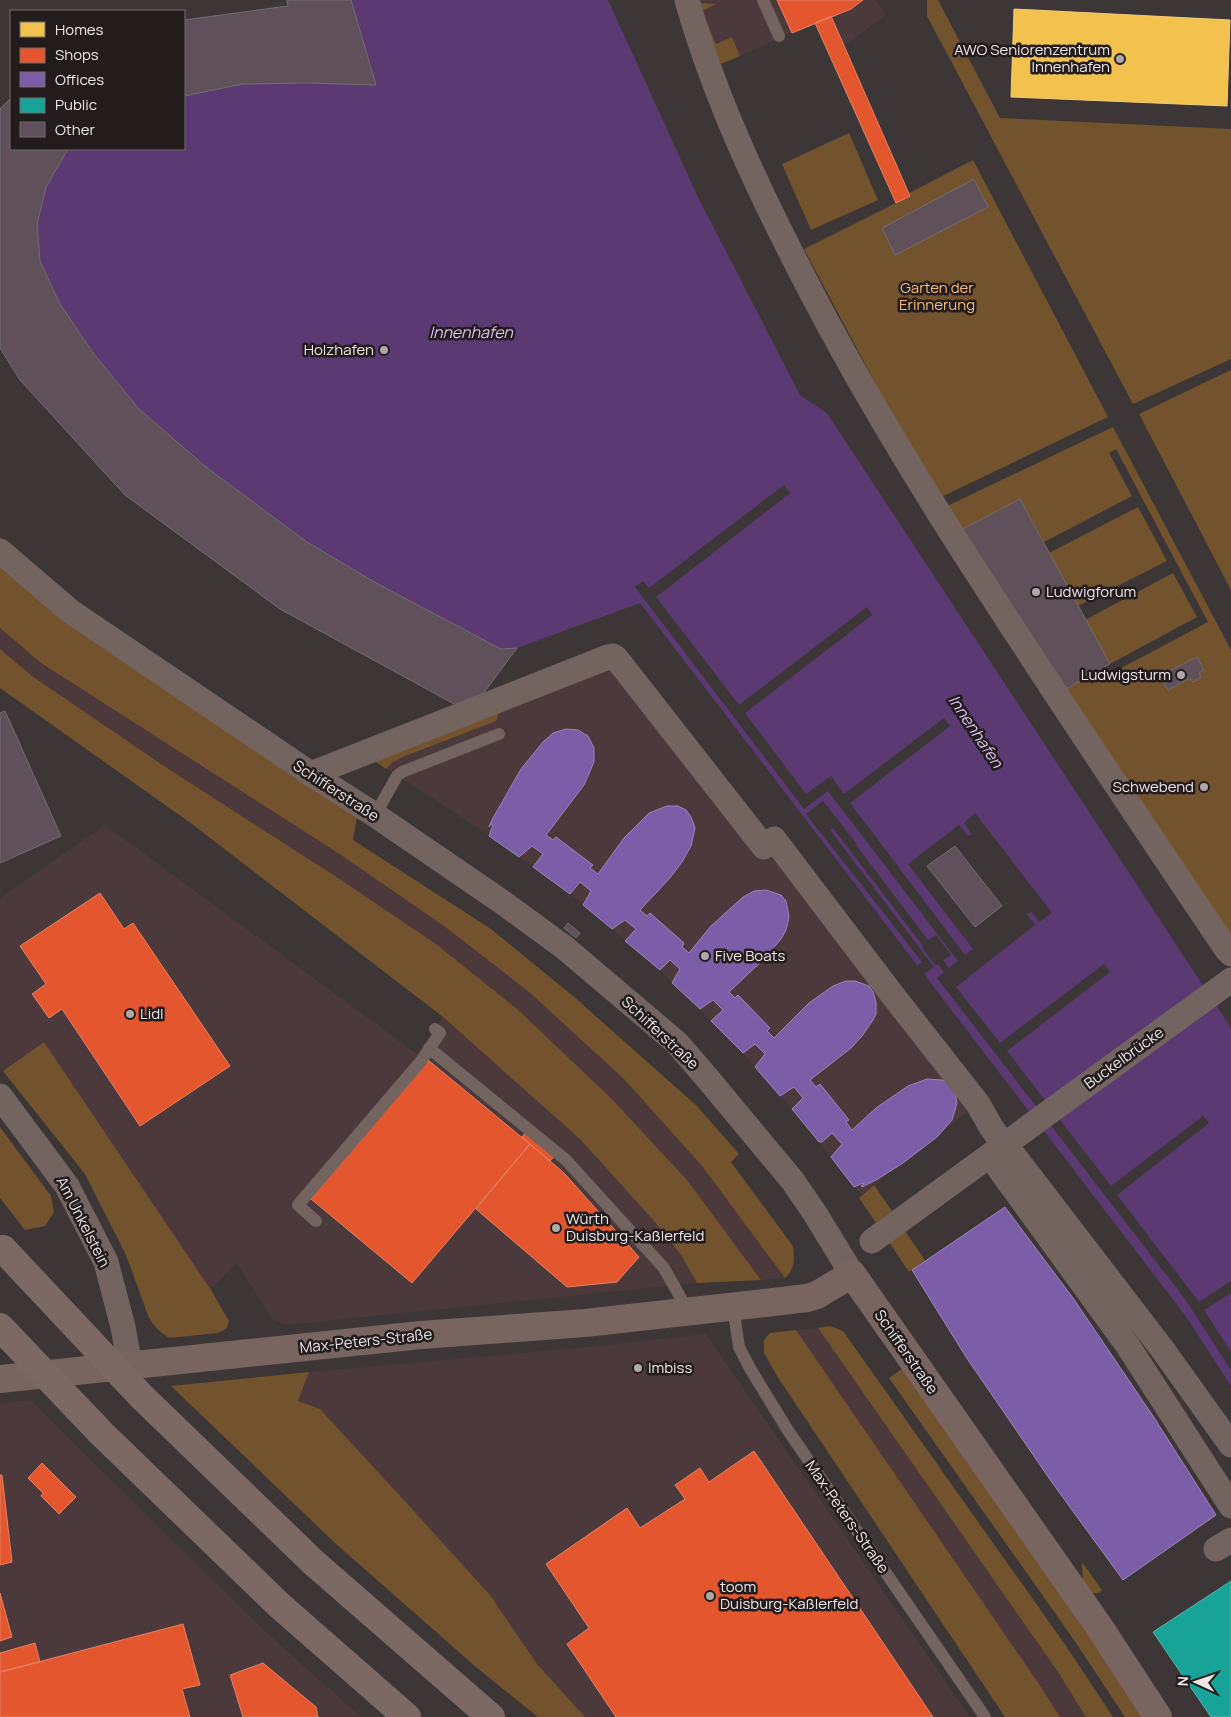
<svg xmlns="http://www.w3.org/2000/svg" width="1231" height="1717" font-family="Manrope,sans-serif">
	<rect width="100%" height="100%" fill="#3c3636"/>
	<path fill="#4c393b" d="M697,0H876L885,16L843,46L910,196L896,203L815,23L721,64Z
		M0,628L41,663L338,853L444,926L529,992L624,1079L702,1166L785,1278L761,1280L687,1180L611,1098L516,1008L436,944L332,874L167,768L32,676L0,649Z
		M612,669L776,850L975,1106L861,1195L793,1110L743,1053L660,970L570,894L533,867L488,834L387,769L393,762L405,756L499,713Z
		M105,825L417,1054L443,1017L580,1139L654,1221L681,1255L697,1283L286,1325L273,1320L236,1263L211,1290L44,1042L3,1071L0,1068V898Z
		M818,1328L1058,1672L1086,1717H1060L1039,1684L796,1330Z
		M706,1334L970,1717H585L537,1664L490,1595L402,1498L320,1409L298,1401L309,1372L588,1347Z
		M31,1400L258,1625L361,1717H0V1403Z"/>
	<path fill="#73532d" d="M938,0L1000,118L1231,129V359L1133,404L927,16V0Z
		M700,3L716,4L702,11L716,44L732,37L740,56L721,64L698,15Z
		M849,133L878,200L811,230L782,164Z
		M973,160L1108,417L939,498L920,467L804,249L910,196L909,193Z
		M1231,370V590L1139,414Z
		M1113,427L1231,650V945L1062,689L1087,677L1091,684L1208,622L1116,449L1109,453L1132,496L1044,542L1020,499L961,530L945,507Z
		M1138,507L1167,561L1078,606L1049,553Z
		M0,565L357,817L353,840L491,929L573,996L697,1106L739,1154L731,1162L793,1246C795,1259 795,1269 785,1278L702,1166L624,1079L529,992L444,926L338,853L41,663L0,628Z
		M1173,573L1197,617L1110,664L1085,620Z
		M0,649L32,676L167,768L332,874L436,944L516,1008L611,1098L687,1180L761,1280L697,1283L681,1255L654,1221L580,1139L443,1017L192,824L0,688Z
		M612,661V669L499,713L496,721L405,756L393,762L386,769L368,756Z
		M44,1042L211,1290L229,1321L227,1328L218,1333L169,1338L158,1330L149,1318L126,1255L85,1174L3,1071Z
		M0,1127L51,1196L54,1212L45,1226L25,1230L0,1198Z
		M874,1185L892,1211L876,1223L859,1198Z
		M905,1231L925,1260L909,1272L889,1242Z
		M830,1326L843,1331L1066,1646L1113,1717H1086L1058,1672L818,1328Z
		M796,1330L1039,1684L1060,1717H1005L777,1376L764,1353V1340L770,1333Z
		M903,1368L1088,1632L1143,1717H1125L1074,1640L889,1378Z
		M309,1372L298,1401L320,1409L402,1498L490,1595L537,1664L585,1717H538L477,1668L335,1543L171,1386Z
		M1082,1562L1102,1590L1099,1593H1092L1083,1582Z"/>
	<path fill="#5b3972" d="M351,0H608L697,195L800,395L827,413L1231,1028V1386L1187,1318L640,603L517,648L501,649L376,583L307,542L206,467L139,409L93,353L60,304L40,261L37,224L46,187L68,149H184V96L243,84L307,83L376,85Z"/>
	<path fill="#3c3636" d="M784,485L790,493L656,597L739,705L867,607L872,615L745,713L806,794L831,776L844,794L944,718L950,726L850,803L965,955L973,949L908,864L959,825L968,836L972,834L964,823L975,813L1052,913L1039,922L1032,912L1027,914L1035,925L956,987L1000,1043L1104,964L1110,972L1007,1051L1111,1186L1203,1116L1209,1123L1117,1195L1199,1302L1231,1281V1293L1204,1310L1231,1352V1370L1185,1299L937,978L944,972L938,964L936,966L922,948L923,946L833,828L830,830L934,967L921,976L915,968L922,962L806,814L823,801L857,844L856,845L928,940L936,935L951,955L943,960L949,968L958,961L828,791L804,809L635,587L643,581L649,588Z"/>
	<path fill="#f2c14e" stroke="#f1cc7c" d="M1014,9L1230,20L1227,106L1011,97Z"/>
	<path fill="#e4572e" stroke="#e78265" d="M777,0H863L851,9L792,33Z
		M831,16L910,196L896,203L815,23Z
		M100,893L124,929L133,923L230,1066L140,1126L62,1009L49,1018L32,994L46,984L20,946Z
		M428,1060L530,1144L412,1283L311,1199Z
		M531,1126L560,1150L550,1161L522,1137Z
		M530,1144L564,1173L639,1257L617,1282L567,1287L476,1209Z
		M754,1451L933,1717H616L567,1644L589,1628L546,1564L627,1508L640,1528L685,1499L675,1485L700,1468L709,1482Z
		M42,1463L76,1497L59,1514L41,1496L43,1493L28,1478Z
		M0,1475H2L12,1562L0,1565Z
		M0,1593L12,1637L0,1641Z
		M183,1624L200,1685L182,1689L190,1717H0V1672Z
		M35,1643L40,1662L0,1672V1653Z
		M263,1663L316,1707L318,1717H243L230,1675Z"/>
	<path fill="#7b5ea7" stroke="#9e86ba" d="M566,729L578,730L588,736L594,748V762L584,785L546,835L553,840L556,837L593,865L590,868L598,874L624,838L649,813L667,806H678L686,810L691,817L695,828L691,846L682,862L669,879L640,910L647,916L650,913L684,943L682,947L689,953L711,926L743,897L754,891L766,890L781,895L786,901L788,911L789,917L786,930L781,939L764,959L729,992L735,998L738,995L770,1028L767,1031L774,1038L809,1003L833,986L846,981H855L869,986L873,992L876,1002V1014L873,1020L862,1036L851,1048L810,1080L816,1087L820,1084L849,1120L846,1122L852,1130L876,1108L908,1086L927,1079L942,1080L948,1083L955,1092L957,1103L952,1120L937,1137L903,1163L876,1180L862,1187L861,1186L864,1184L863,1183L854,1187L831,1157L842,1144L832,1133L822,1142H819L792,1109L803,1098L794,1087L780,1096L755,1067L765,1054L755,1044L743,1053L711,1021L723,1010L713,1000L700,1009L672,983L680,969L670,960L660,970L625,941L636,929L625,920L612,929L583,905L591,891L580,882L570,894L533,867L543,854L532,846L519,857L489,836L493,825L491,824L489,827L493,818L521,769L543,742L553,733Z
		M1005,1207L1073,1298L1153,1416L1216,1515L1123,1580L1051,1481L966,1357L912,1270Z"/>
	<path fill="#17a398" stroke="#58b7af" d="M1231,1581V1717H1211L1153,1632Z"/>
	<path fill="#5f5059" stroke="#736e70" d="M287,0H351L376,85L307,83L243,84L184,96V20L288,6Z
		M11,98V149H68L46,187L37,224L40,261L60,304L93,353L139,409L206,467L307,542L376,583L501,649L517,648L483,694L456,705L280,609L125,495L20,380L0,348V109Z
		M974,179L988,207L895,255L882,228Z
		M1020,499L1110,664L1065,690L961,530Z
		M1197,657L1204,670L1199,673L1201,677L1193,682L1190,678L1168,690L1160,676Z
		M5,711L61,836L0,863V713Z
		M955,846L1002,906L975,927L927,866Z
		M568,923L580,933L576,938L564,928Z"/>
	<g fill="none" stroke-linecap="round" stroke-linejoin="round">
		<path stroke="#73645f" stroke-width="12" d="M763,0L779,36
			M375,815L397,776L402,772L499,734
			M429,1048L566,1160L664,1268L688,1311
			M316,1221L298,1205L421,1061L440,1033L435,1029
			M733,1307L739,1347L751,1370L787,1429L985,1717"/>
		<path stroke="#73645f" stroke-width="25" d="M687,0C717,106 766,206 817,303C870,404 930,501 992,596C1069,715 1148,833 1227,950L1231,954
			M0,551L70,611L311,774L375,815L505,904L565,948L677,1043L708,1079L792,1180L814,1212L852,1274
			M311,774L608,657L613,656L616,658L764,847L774,839L891,993L978,1104L991,1127L1004,1145L1015,1157L1163,1350L1231,1445
			M0,1096L67,1186L106,1262L123,1327L130,1365
			M990,1156L1128,1346L1231,1506
			M872,1241L1231,980
			M1216,1549L1231,1540"/>
		<path stroke="#79655f" stroke-width="28" d="M0,1379L421,1335L585,1323L765,1303L807,1298L817,1295L852,1274L1098,1625L1158,1717"/>
		<path stroke="#7d6963" stroke-width="28" d="M3,1249L142,1397L314,1563L491,1717
			M0,1327L101,1433L279,1605L407,1717"/>
	</g>
	<g fill="#b0a8a8" stroke="#221c1d" stroke-width="2">
		<circle cx="1120" cy="59" r="5"/>
		<circle cx="384" cy="350" r="5"/>
		<circle cx="1036" cy="592" r="5"/>
		<circle cx="1181" cy="675" r="5"/>
		<circle cx="1204" cy="787" r="5"/>
		<circle cx="705" cy="956" r="5"/>
		<circle cx="130" cy="1014" r="5"/>
		<circle cx="556" cy="1228" r="5"/>
		<circle cx="638" cy="1368" r="5"/>
		<circle cx="710" cy="1596" r="5"/>
	</g>
	<g text-anchor="middle" stroke-width="5" stroke-linejoin="round" paint-order="stroke">
		<g font-size="15" fill="#eee5e6" stroke="#221c1d" text-anchor="start">
			<text x="1110" y="55" text-anchor="end">AWO Seniorenzentrum<tspan x="1110" dy="17">Innenhafen</tspan></text>
			<text x="374" y="355" text-anchor="end">Holzhafen</text>
			<text x="1046" y="597">Ludwigforum</text>
			<text x="1171" y="680" text-anchor="end">Ludwigsturm</text>
			<text x="1194" y="792" text-anchor="end">Schwebend</text>
			<text x="715" y="961">Five Boats</text>
			<text x="140" y="1019">Lidl</text>
			<text x="566" y="1224">Würth<tspan x="566" dy="17">Duisburg-Kaßlerfeld</tspan></text>
			<text x="648" y="1373">Imbiss</text>
			<text x="720" y="1592">toom<tspan x="720" dy="17">Duisburg-Kaßlerfeld</tspan></text>
		</g>
		<g font-size="15" fill="#fabd79" stroke="#221c1d">
			<text x="937" y="293">Garten der<tspan x="937" dy="17">Erinnerung</tspan></text>
		</g>
		<g font-size="15" fill="#eee5e6" stroke="#221c1d">
			<text transform="translate(336 791) rotate(33)" y="5">Schifferstraße</text>
			<text transform="translate(660 1033) rotate(43)" y="5">Schifferstraße</text>
			<text transform="translate(1124 1058) rotate(-36)" y="5">Buckelbrücke</text>
			<text transform="translate(83 1222) rotate(63)" y="5">Am Unkelstein</text>
			<text transform="translate(366 1341) rotate(-6)" y="5">Max-Peters-Straße</text>
			<text transform="translate(906 1352) rotate(55)" y="5">Schifferstraße</text>
			<text transform="translate(847 1517) rotate(55)" y="5">Max-Peters-Straße</text>
		</g>
		<g font-size="16" font-style="italic" fill="#debff7" stroke="#221c1d">
			<text x="471" y="338">Innenhafen</text>
			<text transform="translate(976 731) rotate(56)" y="6">Innenhafen</text>
		</g>
	</g>
	<rect x="10" y="10" width="175" height="140" fill="#221c1d" stroke="#746c6d"/>
	<rect x="20" y="22" width="25" height="15" fill="#f2c14e" stroke="#746c6d"/>
	<text x="55" y="35" font-size="15" fill="#eee5e6">Homes</text>
	<rect x="20" y="48" width="25" height="15" fill="#e4572e" stroke="#746c6d"/>
	<text x="55" y="60" font-size="15" fill="#eee5e6">Shops</text>
	<rect x="20" y="72" width="25" height="15" fill="#7b5ea7" stroke="#746c6d"/>
	<text x="55" y="85" font-size="15" fill="#eee5e6">Offices</text>
	<rect x="20" y="98" width="25" height="15" fill="#17a398" stroke="#746c6d"/>
	<text x="55" y="110" font-size="15" fill="#eee5e6">Public</text>
	<rect x="20" y="122" width="25" height="15" fill="#5f5059" stroke="#746c6d"/>
	<text x="55" y="135" font-size="15" fill="#eee5e6">Other</text>
	<g transform="translate(1196 1682) rotate(273)" stroke="#221c1d" stroke-width="4" paint-order="stroke">
	<path d="M0-4L9 19L0 12L-9 19Z" fill="#eee5e6"/>
	<text y="-8" font-size="14" font-weight="bold" text-anchor="middle" fill="#eee5e6">N</text>
	</g>
</svg>
